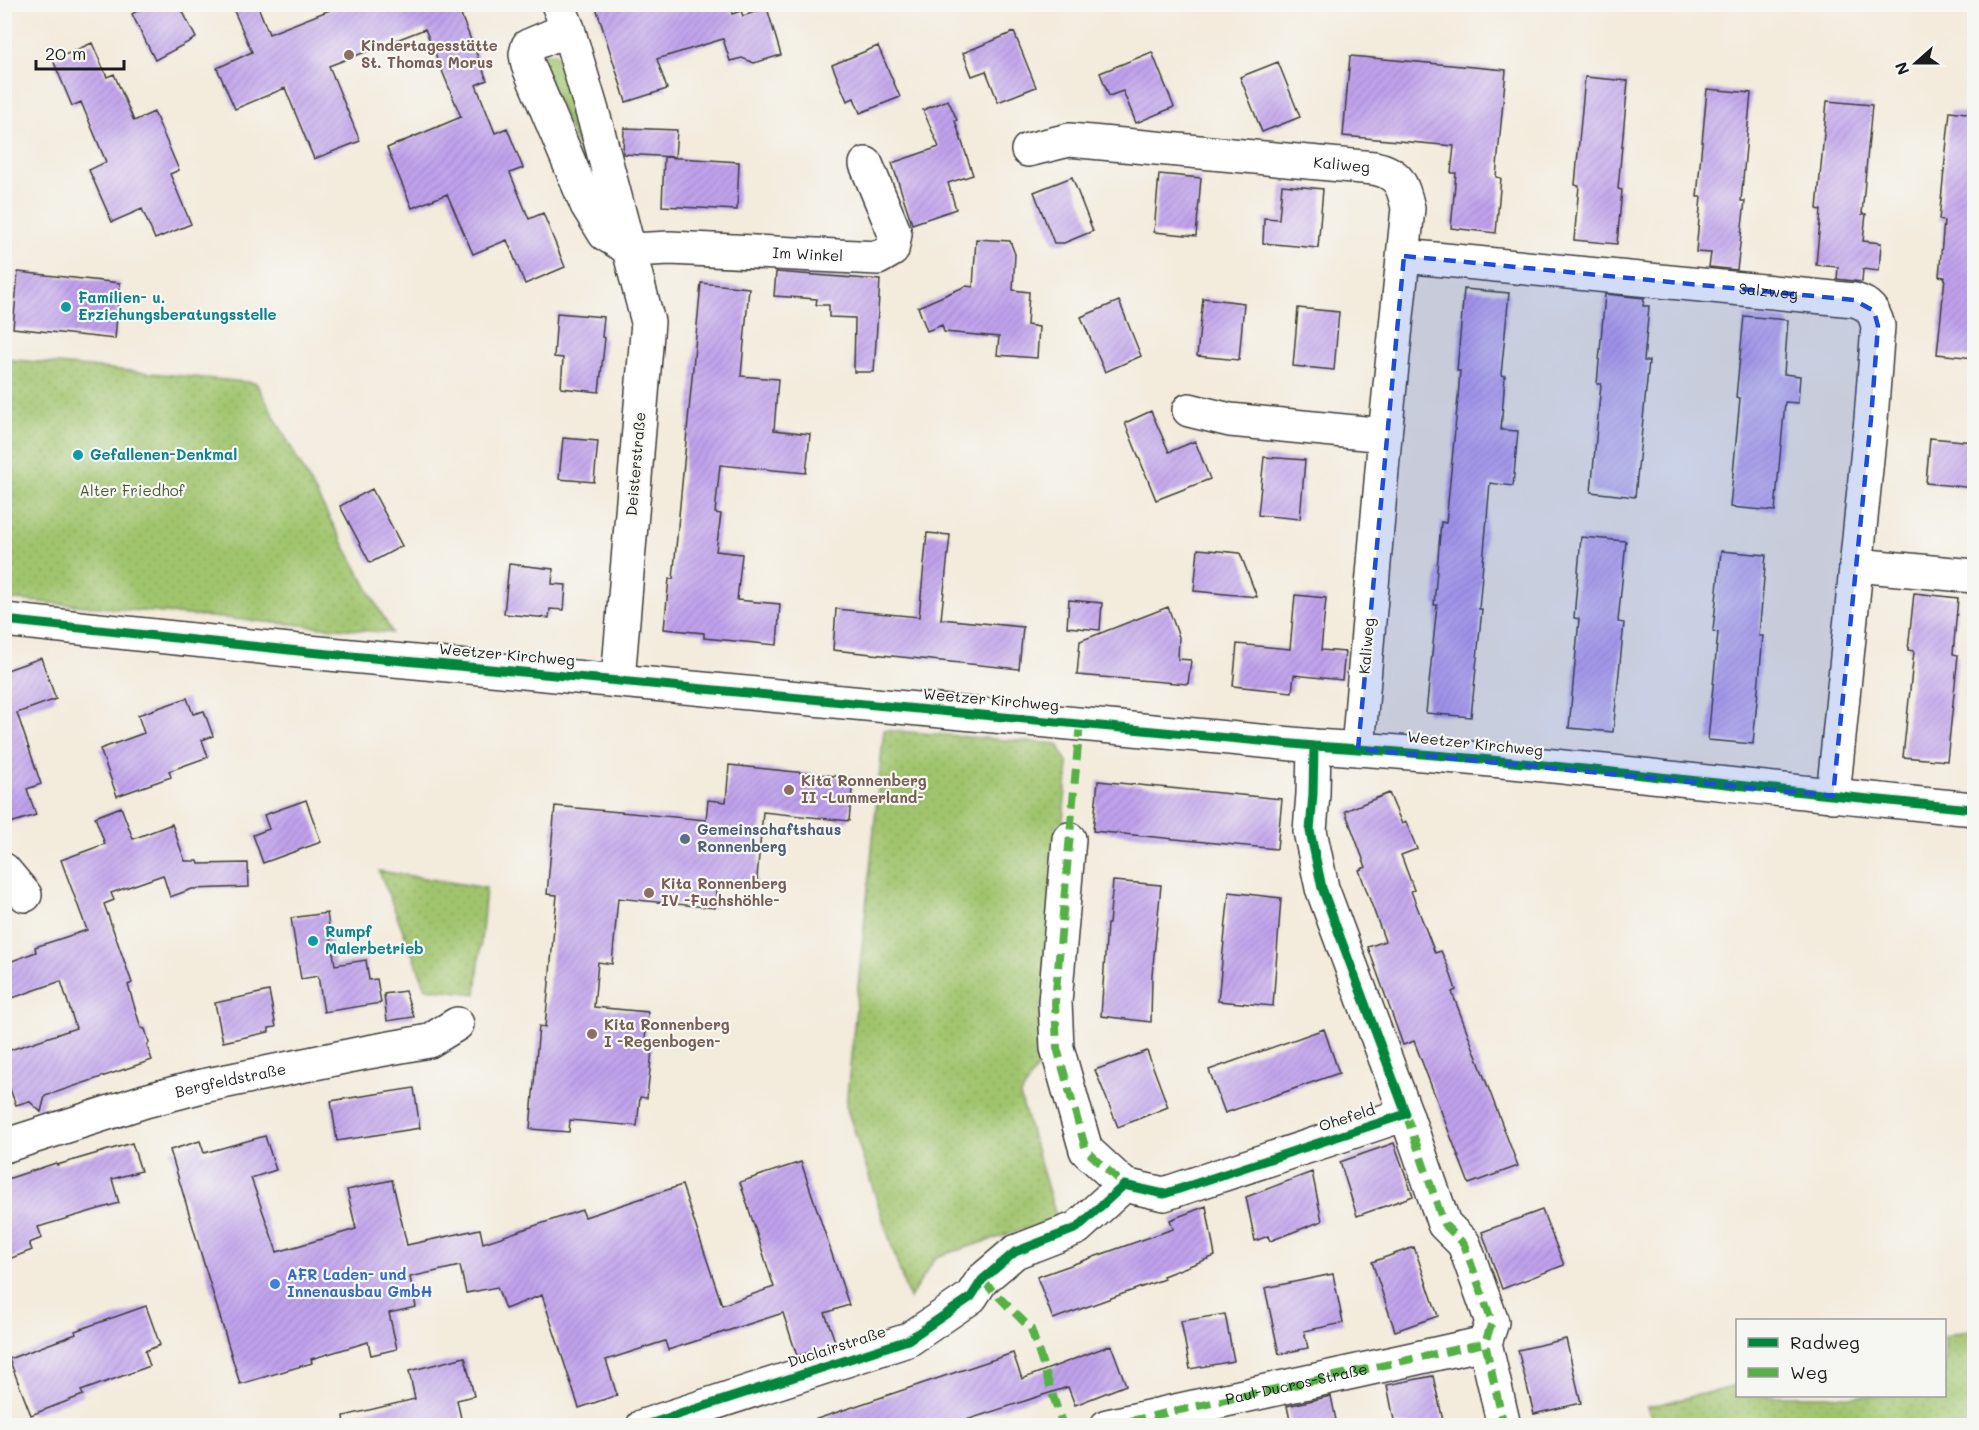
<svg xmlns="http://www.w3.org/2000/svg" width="1979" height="1430" font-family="Mali,sans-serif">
	<defs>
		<pattern id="park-dots" width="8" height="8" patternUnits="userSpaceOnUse" patternTransform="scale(1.5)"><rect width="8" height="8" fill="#a0c46d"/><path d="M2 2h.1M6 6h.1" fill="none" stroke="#89a85e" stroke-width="1.8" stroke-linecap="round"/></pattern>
		<pattern id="building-hatch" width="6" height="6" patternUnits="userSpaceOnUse" patternTransform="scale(1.5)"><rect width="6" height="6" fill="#c0a1ec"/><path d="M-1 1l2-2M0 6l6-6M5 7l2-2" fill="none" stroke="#a48aca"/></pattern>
	</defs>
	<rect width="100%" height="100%" fill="#f6f6f2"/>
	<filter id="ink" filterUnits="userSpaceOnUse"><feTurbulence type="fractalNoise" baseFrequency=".0167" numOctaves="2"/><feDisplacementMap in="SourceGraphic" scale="12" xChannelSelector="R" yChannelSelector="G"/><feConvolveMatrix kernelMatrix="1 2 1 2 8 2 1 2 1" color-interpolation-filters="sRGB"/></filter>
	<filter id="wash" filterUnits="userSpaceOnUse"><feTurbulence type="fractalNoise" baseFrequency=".008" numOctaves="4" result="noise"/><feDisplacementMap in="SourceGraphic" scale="24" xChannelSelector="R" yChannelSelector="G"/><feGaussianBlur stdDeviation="1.35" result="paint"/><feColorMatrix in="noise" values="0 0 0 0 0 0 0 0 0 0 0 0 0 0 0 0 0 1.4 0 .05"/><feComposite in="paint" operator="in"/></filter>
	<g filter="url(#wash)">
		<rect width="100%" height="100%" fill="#f3ebdb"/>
		<path fill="#a0c46d" stroke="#5e7044" stroke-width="1.5" d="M547,53H555L560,60L596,184L594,188L540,57Z"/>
		<path fill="url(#park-dots)" stroke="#5e7044" stroke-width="1.5" d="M5,359L256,383L392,633L5,599Z
			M884,730L1058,744L1068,765L1041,1061L1020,1096L1057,1219L936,1257L909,1299L846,1106Z
			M379,871L486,888L476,994L426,988Z
			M1974,1329V1425H1654L1647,1407L1737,1386L1738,1396H1944L1945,1336Z"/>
		<g id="blocks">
			<path fill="url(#building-hatch)" d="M149,4H179L196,38L155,60L132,14Z
				M231,4H257L269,34L345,4H483L484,6L461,15L487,80L476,85L495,133L507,128L523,168L510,173L529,219L543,213L565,267L525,284L507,240L473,254L447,194L412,208L387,148L461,117L425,29L329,66L360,141L314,159L285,88L235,109L217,68L252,52Z
				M595,4H730L732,14L741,11L743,16L767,8L781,55L754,63L742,58L730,61L723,39L657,59L667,89L626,102Z
				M1014,32L1036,87L998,102L986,71L972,76L963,53Z
				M92,43L107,77L114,74L134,121L154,112L179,170L170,174L191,224L155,239L142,209L112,222L89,170L106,162L81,102L72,106L53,60Z
				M878,46L900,97L860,113L854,98L847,101L832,65Z
				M1152,52L1174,107L1136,123L1123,91L1109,96L1100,73Z
				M1350,56L1506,70L1496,177L1501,178L1496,233L1451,228L1456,173H1451L1454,146L1343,136Z
				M1278,62L1300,117L1262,132L1240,77Z
				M1585,77L1628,81L1618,189L1622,190L1617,244L1574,240L1579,186L1575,185Z
				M1707,89L1751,93L1741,201H1745L1737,270L1709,267L1711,253L1696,252L1701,197H1697Z
				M948,100L957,120L955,121L973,175L948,183L956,209L912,224L892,163L939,147L923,110Z
				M1827,101L1872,105L1862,214H1866L1863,241L1881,243L1879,271L1863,269L1862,282L1837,279L1838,267L1816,265L1821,210L1817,209Z
				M1950,111L1974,114V358L1937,354L1945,277L1939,276L1944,221L1939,220Z
				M624,128L677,130L675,157L623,154Z
				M664,157L739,162L737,210L662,206Z
				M1159,174L1201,178L1196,236L1154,232Z
				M1072,177L1093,231L1064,243H1054L1034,192Z
				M1282,185L1323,189L1318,248L1263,243L1264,218L1279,219Z
				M976,239L1010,241L1015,254L1013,290L1029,292L1027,325L1039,327L1037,358L997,355L999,337L944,332L942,325L927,331L918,307L966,286L973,287Z
				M18,272L120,283L115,339L13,328Z
				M776,272L880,280L874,372H854L855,318L829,317V305H816L817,299L774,296Z
				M701,283L749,288L741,376L778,379L774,430L810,434L806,473L720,465L715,513L721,514L716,551L742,554L737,600L780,604L777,645L704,638V633L664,629L669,579H673Z
				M1464,289L1509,293L1501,375L1505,376L1501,430L1518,431L1513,486L1490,483L1479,609H1482L1471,717L1426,713L1437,605H1434L1441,522L1446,523L1458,398L1460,371H1457Z
				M1605,294L1644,298L1643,306H1649L1644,361H1649L1635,497L1591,492L1601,384H1597Z
				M1203,298L1244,303L1239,360L1197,356Z
				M1119,301L1141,356L1105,372L1081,317Z
				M1298,308L1339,312L1334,370L1293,366Z
				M557,313L604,317L602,337L605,338L599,392L561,388L563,358L554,357Z
				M1744,316L1788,320L1784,374L1800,376L1798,403L1785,402L1775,511L1730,507L1740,398L1736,397Z
				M1151,411L1169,452L1195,441L1210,479L1156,500L1125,423Z
				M563,438L598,441L594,482L559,479Z
				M1930,438L1974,442V488L1926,483Z
				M1264,457L1305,460L1300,519L1258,515Z
				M372,489L402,546L370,563L340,506Z
				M927,533L950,535L941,619L1023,627L1019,669L833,650L836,609L919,617Z
				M1581,537L1626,541L1618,622L1624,623L1613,732L1569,728L1579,619L1574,618Z
				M1198,549L1240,553L1257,597L1194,591Z
				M1721,551L1766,555L1759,636H1763L1753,744L1708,740L1718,632L1713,631Z
				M509,564L553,569L552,584L566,585L564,610L550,609L549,618L504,614Z
				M1914,593L1958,598L1953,654L1958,655L1947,761L1903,757L1914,651L1908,650Z
				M1295,595L1326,598L1321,650L1345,652L1342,680L1294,675L1292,692L1233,686L1237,644L1290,649Z
				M1069,600L1102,603L1100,630L1067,627Z
				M1168,607L1179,637L1178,659L1191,660L1188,684L1077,675L1080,641Z
				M41,658L56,699L17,713L41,784L27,789L36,815L4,825V671Z
				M187,698L193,714L204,711L213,736L202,740L208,757L169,771L171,777L117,796L100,749L144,733L138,715Z
				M729,765L853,778L849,821L763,812L756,888L717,884L715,908L618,898L612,964L598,962L594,1007L648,1012L645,1040L653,1041L647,1098L640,1097L637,1126L570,1120L569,1132L530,1129L539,1026L545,1027L557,895L547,894L555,806L706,820L708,800L726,802Z
				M1098,781L1282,799L1277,849L1093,831Z
				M1389,793L1402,824L1406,822L1417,849L1401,855L1414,890L1411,891L1435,953L1441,951L1449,969L1456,990L1452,992L1518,1166L1469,1184L1414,1041L1403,1045L1368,947L1385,941L1359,870L1366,867L1345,811Z
				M306,800L321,842L263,863L253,835L269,829L264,815Z
				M121,807L133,839L172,824L185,861H198L199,864L248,863L249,887L192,889L170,897L163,875L111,893L114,900L104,904L132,983L128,985L141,1028L145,1029L149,1042L147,1046L152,1060L45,1096L41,1112L29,1101L16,1105L4,1073V1052L76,1028L61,981L4,1001V964L36,952L35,947L87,930L61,860L105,844L95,817Z
				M1113,881L1161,885L1152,975L1151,1022L1101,1016L1107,924H1109Z
				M1229,892L1281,898L1273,1006L1218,1001Z
				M327,913L335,965L366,960L369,980L377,979L381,1003L324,1012L318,976L301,979L291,918Z
				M269,991L276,1027L269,1028V1032L223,1042L215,1003Z
				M405,991L414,1017L387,1021L384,994Z
				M1324,1029L1339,1073L1225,1113L1209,1070Z
				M1147,1051L1168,1107L1118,1127L1095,1070Z
				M414,1088L420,1128L337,1141L331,1101Z
				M265,1136L276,1170L251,1178L277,1252L356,1229L347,1190L392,1180L407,1245L480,1229L483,1243L582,1210L585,1217L682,1185L722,1305L774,1287L740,1182L801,1162L849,1305L825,1313L836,1344L797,1356L783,1313L668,1350L665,1341L606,1360L617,1395L579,1408L542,1295L505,1309L497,1287L466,1293L460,1266L410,1277L416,1307L389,1313L397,1349L371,1355L368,1342L311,1359L312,1363L240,1384L170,1150L200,1141L204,1153Z
				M132,1143L141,1171L112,1179L119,1203L38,1227L42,1238L29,1243L32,1250L4,1261V1180L56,1163L57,1165Z
				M1394,1143L1413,1196L1357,1216L1340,1162Z
				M1312,1172L1322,1221L1270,1241L1268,1236L1255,1241L1246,1197Z
				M1206,1206L1215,1256L1163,1276L1164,1279L1053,1319L1037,1277L1173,1229L1170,1220Z
				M1542,1210L1564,1265L1502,1289L1482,1232Z
				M1414,1247L1438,1316L1395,1331L1372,1262Z
				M1333,1274L1343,1323L1304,1331L1308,1348L1279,1354L1265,1288Z
				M146,1306L160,1345L145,1351L150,1366L81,1391L83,1395L31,1415L9,1359L76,1334L75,1331Z
				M1225,1314L1234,1361L1190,1369L1181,1321Z
				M1566,1339L1581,1403L1534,1414L1518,1350Z
				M1111,1345L1126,1385L1075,1405L1068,1387L951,1425H812L811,1421L1013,1353L1022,1379Z
				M465,1357L474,1396L457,1400L462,1423L450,1425H345L344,1416L415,1399L409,1371Z
				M1433,1376L1444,1425H1395L1387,1385Z
				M1331,1396L1337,1425H1291L1287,1406Z"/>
		</g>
	</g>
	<g filter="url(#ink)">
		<use href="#blocks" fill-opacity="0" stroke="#3c3b39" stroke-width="1.5"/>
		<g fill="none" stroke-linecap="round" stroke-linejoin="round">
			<g stroke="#3c3b39" stroke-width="36">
				<g id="minor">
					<path d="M558,4L568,29L597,128L648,322L618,680"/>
					<path d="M568,29L528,46L526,54L528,65L587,205L605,234L631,250"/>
					<path id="s1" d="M1028,150L1069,140L1374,168C1399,173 1403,185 1408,208L1385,435L1358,749"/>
					<path id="s2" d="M631,250L670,248L878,258L892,250L895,234L866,164"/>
					<path id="s3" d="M1404,256L1854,300C1869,304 1874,311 1878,326L1871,419L1833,796"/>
					<path d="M1189,410L1230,420L1385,435"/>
					<path d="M1856,565L1974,576"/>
					<path d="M4,620L308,652L1314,746C1534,760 1754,789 1974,809"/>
					<path d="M1069,839L1055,1002L1057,1048L1086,1150L1124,1185"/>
					<path d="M4,870L25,895"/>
					<path d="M1406,1114L1444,1224L1464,1244L1492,1322L1485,1343L1504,1426"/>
					<path id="s4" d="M4,1146L145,1101L198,1087L363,1053L429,1041L457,1024"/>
					<path d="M643,1426L908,1340L971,1297L982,1280L1015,1252L1077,1228L1124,1185L1164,1194L1406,1114L1322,888L1310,831L1313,794L1314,746"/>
					<path id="s5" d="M1107,1426L1485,1343"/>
				</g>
			</g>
			<use href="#minor" stroke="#fff" stroke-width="33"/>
			<path stroke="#55b145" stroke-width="8" stroke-dasharray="15 8" stroke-linecap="butt" d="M1080,723L1055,1002L1057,1048L1086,1150L1124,1185
				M1406,1114L1444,1224L1464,1244L1492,1322L1485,1343L1504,1426
				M982,1280L1031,1329L1063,1426
				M1107,1426L1485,1343"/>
			<g stroke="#f6f6f2" stroke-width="13">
				<path id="cycleway" d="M4,620L308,652L1314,746C1534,760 1754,789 1974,809
					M643,1426L908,1340L971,1297L982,1280L1015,1252L1077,1228L1124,1185L1164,1194L1406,1114L1322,888L1310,831L1313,794L1314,746"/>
			</g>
			<use href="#cycleway" stroke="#00873e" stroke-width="9"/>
		</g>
	</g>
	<path fill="#1d4ed8" fill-opacity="0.2" stroke="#1d4ed8" stroke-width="4.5" stroke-dasharray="12 8" stroke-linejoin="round" d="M1404,256L1854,300L1874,311L1878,326L1871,419L1833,796L1358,749Z"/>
	<g fill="#8d6e63" stroke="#f6f6f2" stroke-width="2">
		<circle cx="349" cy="55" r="6"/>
		<circle cx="789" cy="790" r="6"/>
		<circle cx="649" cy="893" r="6"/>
		<circle cx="592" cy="1034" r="6"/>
	</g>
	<g fill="#0f9aa8" stroke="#f6f6f2" stroke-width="2">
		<circle cx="66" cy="307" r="6"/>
		<circle cx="78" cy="455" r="6"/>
		<circle cx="313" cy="941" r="6"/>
	</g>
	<circle fill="#5c6f8a" stroke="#f6f6f2" stroke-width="2" cx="685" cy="839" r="6"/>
	<circle fill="#3f7fe0" stroke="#f6f6f2" stroke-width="2" cx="275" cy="1284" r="6"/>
	<g text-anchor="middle" stroke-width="4.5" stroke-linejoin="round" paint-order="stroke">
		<g font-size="15" font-weight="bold" fill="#785e54" stroke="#f6f6f2" text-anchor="start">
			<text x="361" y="51">Kindertagesstätte<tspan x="361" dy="17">St. Thomas Morus</tspan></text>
			<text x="801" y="786">Kita Ronnenberg<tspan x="801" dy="17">II -Lummerland-</tspan></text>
			<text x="661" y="889">Kita Ronnenberg<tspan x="661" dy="17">IV -Fuchshöhle-</tspan></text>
			<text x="604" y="1030">Kita Ronnenberg<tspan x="604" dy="17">I -Regenbogen-</tspan></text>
		</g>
		<g font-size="15" fill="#1c1c1c" stroke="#f6f6f2">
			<text dy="5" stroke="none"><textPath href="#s1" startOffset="316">Kaliweg</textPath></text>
			<text dy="5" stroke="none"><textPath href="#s2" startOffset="177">Im Winkel</textPath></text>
			<text dy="5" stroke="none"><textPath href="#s3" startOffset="366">Salzweg</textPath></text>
			<text transform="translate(636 464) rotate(-85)" y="5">Deisterstraße</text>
			<text transform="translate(1367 646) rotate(-85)" y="5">Kaliweg</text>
			<text transform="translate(507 655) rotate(5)" y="5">Weetzer Kirchweg</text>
			<text transform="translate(991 700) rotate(5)" y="5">Weetzer Kirchweg</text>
			<text transform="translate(1475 744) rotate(6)" y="5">Weetzer Kirchweg</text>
			<text dy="5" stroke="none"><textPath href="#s4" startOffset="236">Bergfeldstraße</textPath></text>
			<text transform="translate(1347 1118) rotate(-18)" y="5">Ohefeld</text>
			<text transform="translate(837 1347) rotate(-18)" y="5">Duclairstraße</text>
			<text dy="5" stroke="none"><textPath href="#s5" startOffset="194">Paul-Ducros-Straße</textPath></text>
		</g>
		<g font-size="15" font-weight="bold" fill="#0d838f" stroke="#f6f6f2" text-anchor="start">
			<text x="78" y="303">Familien- u.<tspan x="78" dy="17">Erziehungsberatungsstelle</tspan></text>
			<text x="90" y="460">Gefallenen-Denkmal</text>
			<text x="325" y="937">Rumpf<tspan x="325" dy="17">Malerbetrieb</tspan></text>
		</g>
		<g font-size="15" fill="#4a5738" stroke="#f6f6f2">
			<text x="132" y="496">Alter Friedhof</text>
		</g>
		<g font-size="15" font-weight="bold" fill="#4e5e75" stroke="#f6f6f2" text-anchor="start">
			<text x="697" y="835">Gemeinschaftshaus<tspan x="697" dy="17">Ronnenberg</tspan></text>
		</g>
		<g font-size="15" font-weight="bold" fill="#366cbe" stroke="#f6f6f2" text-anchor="start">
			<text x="287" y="1280">AFR Laden- und<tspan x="287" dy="17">Innenausbau GmbH</tspan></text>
		</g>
	</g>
	<rect width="1979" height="1430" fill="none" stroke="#f6f6f2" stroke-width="24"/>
	<rect x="1736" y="1319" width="210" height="78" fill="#f6f6f2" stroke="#9f9f9c" stroke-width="1.5"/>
	<rect x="1748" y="1338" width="30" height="9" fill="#00873e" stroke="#9f9f9c" stroke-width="1.5"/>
	<text x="1790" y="1349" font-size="18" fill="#1c1c1c">Radweg</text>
	<rect x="1748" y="1368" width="30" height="9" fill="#55b145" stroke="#9f9f9c" stroke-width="1.5"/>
	<text x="1790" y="1379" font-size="18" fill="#1c1c1c">Weg</text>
	<g transform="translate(1916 63) rotate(249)" stroke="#f6f6f2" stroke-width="4.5" paint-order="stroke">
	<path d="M0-4.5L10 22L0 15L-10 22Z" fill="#1c1c1c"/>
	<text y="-9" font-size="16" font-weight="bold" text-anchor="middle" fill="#1c1c1c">N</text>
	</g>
	<path d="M36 60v9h88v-9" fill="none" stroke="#1c1c1c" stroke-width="3"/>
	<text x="45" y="60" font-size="18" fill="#1c1c1c" stroke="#f6f6f2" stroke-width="4.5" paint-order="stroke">20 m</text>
</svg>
